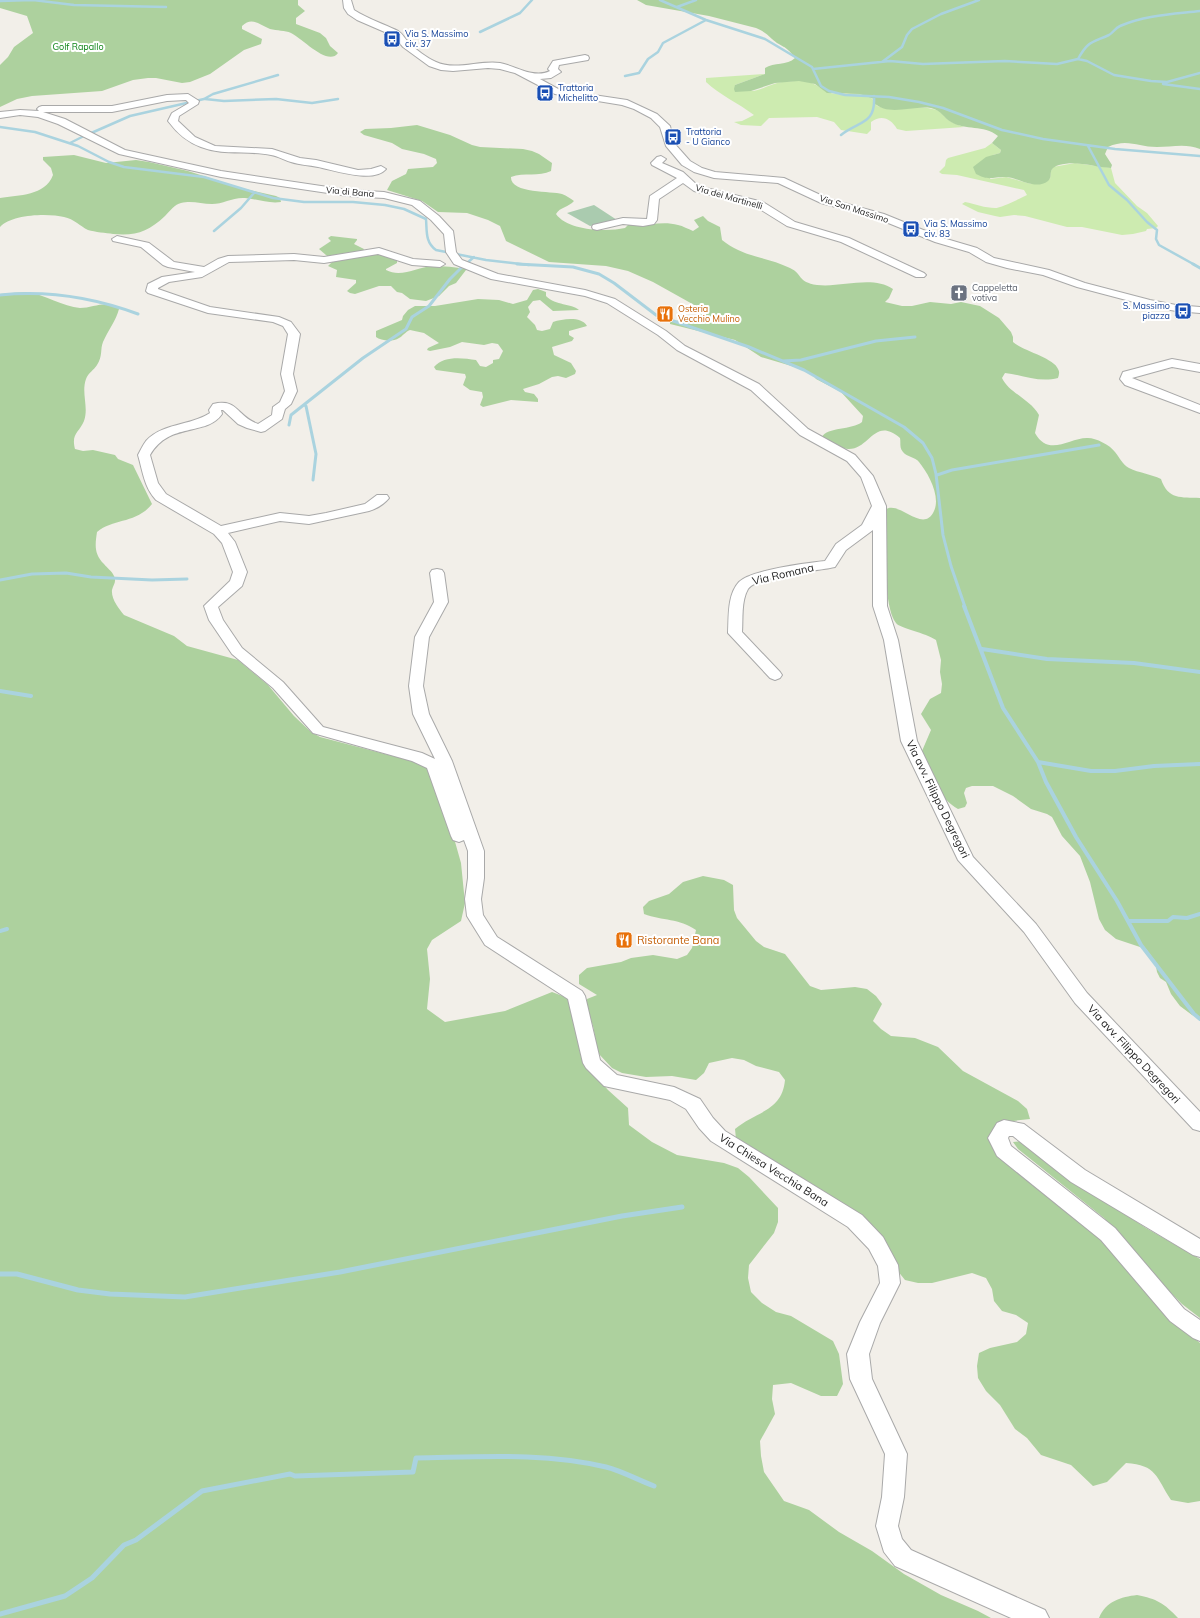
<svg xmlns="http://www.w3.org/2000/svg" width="1200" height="1618" font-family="Mulish,sans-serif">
	<rect width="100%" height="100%" fill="#f2efe9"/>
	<path fill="#cdebb0" d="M765,74L735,85C740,87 745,90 750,91C757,92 767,86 774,84C782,81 793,81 802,81C818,82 823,93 836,94C852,96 868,87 877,106C897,113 914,104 932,109C940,110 942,114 947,119C952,123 958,125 964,127L906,131L897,129C891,119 882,114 871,122V130L867,134L841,130L834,122L817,117L769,118L761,126L741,125L734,122L742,121L754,115C738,103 720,95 706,82V78Z
		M992,143L1001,150L1000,153L993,155L990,179L1006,177L1031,184L1050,179L1051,171L1053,167L1075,163L1111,168L1115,183L1137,206L1147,213L1158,226L1156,228L1147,229L1146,231L1133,234L1122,235L1082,227H1067L1025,216L1014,215L1000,217L995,216L978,212L962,204L965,202C975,204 985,208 995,208C1001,208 1021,198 1027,195L1024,190L957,175L942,174L939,172L945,166L946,160L948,158L985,148Z"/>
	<path fill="#add19e" d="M0,0H298V5L305,11L296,18V24L320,33L326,38L330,46L338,53C328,67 302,38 291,33C285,30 277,31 270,29C260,25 252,16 242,26V29L262,39L261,44L244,50L210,74L190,82L182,83L156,78H148L133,80L102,91L32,96L17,99L0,107V65L8,57L14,47L33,33L27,16L0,8Z
		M637,0H1200V149C1186,143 1171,147 1157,147C1138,147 1127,138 1108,147L1105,154L1112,165L1111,168C1093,167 1077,160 1059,165C1046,169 1054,176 1048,181C1035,191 1018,177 1005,177C992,177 989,181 976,174L973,167L986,157L1000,153L1001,150L992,143L998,136C983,124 966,131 951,122C943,118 943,111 931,108C913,105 889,117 874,103V99L860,94L827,93L815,84L799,81L775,83L751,91L735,92L734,89L735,85L765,74V68C774,62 787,66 795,58C785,44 782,48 772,39C767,34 763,31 756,28L709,16L646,5Z
		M417,125L450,135L472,145L480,147L523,149L532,151L539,154L552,163L551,171C539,177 524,172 511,177C510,194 552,191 562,194C567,196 570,198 574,201C569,207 560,207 556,214C568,231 607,232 625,228L629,224C645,227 662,220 678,225C683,226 688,229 693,231L699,227L694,220L703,216L708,221L720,227L722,240C744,258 766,256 790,268C803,274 797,282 817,285C841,288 872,275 893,289L889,298L885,302L902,306H912L930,302L951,304L961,302L980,306L999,318L1011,332L1013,337V342C1023,351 1054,358 1058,369C1060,372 1059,375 1058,378C1039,383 1024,375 1005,373L1002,378C1009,393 1030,399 1039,415L1035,433C1049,458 1070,437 1088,438C1096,438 1110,445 1115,452C1120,458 1122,464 1129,468C1139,473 1151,474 1161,479C1168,500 1181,497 1200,498V1018L1192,1015L1180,1006L1171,994L1166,982L1160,978L1157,972L1155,961L1146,949L1116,939L1105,930L1099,919L1090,882L1080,856L1062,836L1052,817L1047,814L1031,809L1013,796L993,786H972L966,788L964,793L967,803L965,807L958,809C937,797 929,773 922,751L931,730L921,714L930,699L941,693L942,684L940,672L941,660L936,640C926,633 899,628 896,623C882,605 886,536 885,510C899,499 923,535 934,511C941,496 928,473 919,462C915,457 907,457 903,452C899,448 901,442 900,438C874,416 870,450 848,449C843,449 840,446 836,444C832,442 827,441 822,437C827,427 852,430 862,422L863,416L841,392L816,379L812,374L805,370L761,357L735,340L670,324V322L698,317L700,315V310L696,306L653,282L628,271L606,266L549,262L506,241L500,226L488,220L467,213L438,212L422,201L387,190L392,181L406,174L408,169L433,167L437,163L436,159L424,154L402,149L392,143L364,135L360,132L365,129L391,128Z
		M74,155L106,163L136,160L149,162L188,171L241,188L276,196L280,198L281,202C269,204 257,199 245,198C233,197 223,204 212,204C201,204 192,200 181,203C175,204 170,211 165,216C148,232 136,236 113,234C106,233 95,232 88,230C80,226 74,219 64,217C49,213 11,214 0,227V198C19,195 45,196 53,175L51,168L43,160V157Z
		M331,236L357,239V240L354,244L364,249L362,253L381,255L397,259V263L386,269V270C401,278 418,267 432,266C444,266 455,267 466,269V270L456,283L449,286L439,296L426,301L410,299L402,293L397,292L391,286H379L355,294L350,293L347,291L356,283V280L336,277L337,270L328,266L333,261L319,249L331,241L328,238Z
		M538,289L546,292V296C556,306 571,303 579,310L553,311L540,300L533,301L528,307L530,312L527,317L535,325L537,330L542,331L550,329L553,322C563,319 581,316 587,326L569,331V335L574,338L572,341L552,347L554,355L571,363L576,371L575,374L566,378L558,376L552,377L539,384L523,389L525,392L534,394L538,399V402L511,400L483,407L480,405L483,397L482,392L470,390L463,385L466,377L465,374L436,370L434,367C444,355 463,358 476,360L480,366L486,367L493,363V360L499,359L503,351L498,344L492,343L484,345L462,342L450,347L430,351L427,350L428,348L439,343L424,333L410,330C405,332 403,336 399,338C393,342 381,341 376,337V331L402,320L403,316L408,310L415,306H435L478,299L499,300L513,304L527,300L533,290Z
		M26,292C45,294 63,307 80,308C94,308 107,299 119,309C116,321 108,330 103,342C100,349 103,356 97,365C94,370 88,373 86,379C81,393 89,407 84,421C79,433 71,433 75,449L83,451L93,450L115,455L118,459L133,465L152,504C136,524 114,518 97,532C95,545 94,554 104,564C107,568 112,571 114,576C117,582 113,585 112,590C111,599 119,609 124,615L174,636L187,646L238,660L268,685L294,716L311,732L320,737L427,765L441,792L461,863L465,903L461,921L432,940L427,949L430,979L427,1009L445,1022L505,1011L552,992L568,998L587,1066L608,1090L628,1108L629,1125L652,1142L677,1155L724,1163L738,1168L749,1177L778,1208V1222L774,1233L749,1265L748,1278L751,1292L762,1303L776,1312L791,1316L833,1341L839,1354L843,1384L837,1396H821L791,1383L773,1385L772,1399L775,1414L760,1441L761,1456L764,1472L784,1501L809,1510L839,1532L872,1551L904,1574L941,1595L978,1611L991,1618H0V294Z
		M703,876L724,880L733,885L734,910L737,918L756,941L764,947L785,954L810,986L821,990L855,987L867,989L876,996L882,1004L873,1021L881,1029L891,1036L915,1038L938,1047L963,1071L1018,1101L1027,1109L1030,1119L1004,1122L990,1136L1103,1238L1179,1326L1200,1343V1501L1188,1503L1171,1500C1156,1477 1157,1465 1126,1463L1107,1482L1093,1486L1071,1465L1041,1455L1027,1438L1015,1429L1000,1405L986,1391L978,1378L977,1366L979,1353L990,1348L1017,1342L1026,1334L1028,1323L1016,1315L1002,1311L994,1301L992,1289L986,1278L972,1273L932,1283H918L905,1280L897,1270L872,1227L853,1209L765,1159L736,1139L735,1129C756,1111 782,1112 785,1080L779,1072L756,1066L744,1060L732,1058L709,1063L704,1073L696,1080L672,1076L646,1077L622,1073L612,1068L598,1053L593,1026L587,1009V999L597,995L579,984V975L587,968L621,962L631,958L653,955L677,959L687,955L692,948L696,930C679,918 663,921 644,914L643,907L649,901L669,894L683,882Z
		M1022,1141L1093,1193L1146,1228L1200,1259V1318L1182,1304L1169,1291L1139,1260L1104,1218L1018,1149L1013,1142Z
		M1137,1595C1157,1599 1164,1603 1178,1618H1099C1106,1601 1121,1597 1137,1595Z"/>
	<path fill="#aacbaf" d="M594,205L617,220L616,222L590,226L567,213Z"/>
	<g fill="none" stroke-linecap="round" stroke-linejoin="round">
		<path stroke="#aad3df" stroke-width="2.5" d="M660,0L706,20L765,39L812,67L821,86L829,91L845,95L889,97L919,102L943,108L1002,130L1043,139L1115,149L1200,156
			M0,1L33,0L74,5L166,7
			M677,7L696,0
			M480,32L520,13L532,0
			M1078,59C1088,41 1091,43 1109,35C1113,33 1115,28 1120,26C1145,15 1174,14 1200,11
			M882,62L902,47L907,35L912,29L941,14L979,0
			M813,69L890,61L923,64L1005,61L1057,64L1078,59L1087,61L1114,75L1151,81L1167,82L1200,73
			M625,76L639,73L648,59L658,52L663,43L706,20
			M1163,84L1200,89
			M205,99L224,101L276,99L312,103L338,99
			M0,127L35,132L78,146L109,162L124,167L204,177L273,198L304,202H353L385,205L404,209L426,219C427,231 425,242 436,250L486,260L529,265
			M89,134L130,116L204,99L213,94L278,75
			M841,135C858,121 876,125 874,96
			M70,143L84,136
			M1088,146L1109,185L1127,200L1147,222L1157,230L1156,239L1159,245L1195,265
			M214,231L241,208L254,193
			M467,263L474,257"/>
		<path stroke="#aad3df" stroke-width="3" d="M517,264L573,267L599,274L614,283L656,315L749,347L804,370L904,427L923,443L932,458L936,474L943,535L951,566L965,607
			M1193,264L1200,268
			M0,295C48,290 92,297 138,314
			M782,361L801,360L876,341L915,337
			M304,405L306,406L316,454L313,480
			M289,425L291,415L363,358L406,329L412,317L429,306L450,279L463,266
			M937,475L952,470L1099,445
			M0,580L32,574L66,573L91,577L152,580L187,579"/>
		<path stroke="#aad3df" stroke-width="4" d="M964,606L1003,708L1038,762L1046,782L1076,837L1117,901L1141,945L1194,1014L1200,1019
			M982,649L1047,659L1134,663L1200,672
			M0,691L31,696
			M1038,762L1091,771H1115L1154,766L1200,764
			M1128,921H1168L1173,917L1187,918L1200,914
			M0,931L7,929"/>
		<path stroke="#aad3df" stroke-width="5" d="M0,1274H17L78,1290L110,1294L185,1297L340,1272L622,1216L682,1207
			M0,1614L65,1596L92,1578L124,1545L136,1540L202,1491L290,1474L295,1476L413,1472L416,1458C479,1457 544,1452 606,1467C622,1471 638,1480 654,1486"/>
		<g stroke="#a9a9a9" stroke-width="2">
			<path id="minor" d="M343,0H351L354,10C368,19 384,24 398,31C403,34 405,39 409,43C415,49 427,58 436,62C455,71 480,60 500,63C516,66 534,79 550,71L548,69L553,61L585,55L588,56L589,58L588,60L559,65L558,69L561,72L551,78L540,79L560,90L627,100L657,114L670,126L674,143L690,161L702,168L715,172L784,178L829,199L884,214L943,238L977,248L994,258L1049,270L1085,283L1150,300L1176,305L1200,307V313L1176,311L1149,306L1077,287L1043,275L1007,268L986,262L969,252L935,242L876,218L821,203L778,183L714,178L694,172L682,165L666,146L660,127L651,118L634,109L622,105L555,94L515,73L500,69L488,68L453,71L441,70L429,66L403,47L394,36L357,20L348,14L344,8Z
				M188,94L199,101L198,104L179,116L178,121L195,137L215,146L272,149L300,158L316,160L358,170L371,169L381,166L386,169C373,184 334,170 318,167C309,165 300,165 291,162C284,160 278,156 271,155C247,150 224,156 201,147C187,142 177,133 168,121L172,113L189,103L186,100L167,101L112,112H43L65,119L125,150L221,171L348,190L384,192L420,201L439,216L453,231L456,252L462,260L498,274L585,290L615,299L666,331L685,346L759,384L808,429L855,455L873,476L886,506L887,606L898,640L917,741L973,857L1036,924L1087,993L1200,1112V1131L1193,1129L1075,1003L1024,932L958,860L901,741L884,640L873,606V530L846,550L835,567C818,571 757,576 748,589C741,601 743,619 742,632L780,672L782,675L780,678L775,680L770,678L728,633C729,617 727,595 739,582C751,570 807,563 825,561L836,544L862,525L872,506L861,477L847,461L800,435L751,390L677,350L658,335L607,303L585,296L491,279L454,264L446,252L444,234L431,220L412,205L384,198L348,196L221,177L119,154L58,124L38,117L20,115L0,118V112L20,110L39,111L37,109L39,107L42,106H112L167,95Z
				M661,156L666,159L662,163L683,172L696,184L702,187L763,202L795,222L849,238L924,273L926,275L924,277H916L841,242L787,226L755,206L694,191L683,183L659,199L657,220L654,224L643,226L623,224L597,230L593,229L592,227L593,225L623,218L647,219L650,196L677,178L652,165L651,163L657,157Z
				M117,236L149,243L174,262L204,267L218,259L228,256L294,254L324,257L379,248L413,259L440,261L445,264L440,267L412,265L378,254L324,263L294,260L229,262L202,277L169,282L158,288V289L210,307L279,317L291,322L300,334L293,374L297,391L291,404L285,409L282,419L265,431L261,432L247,428L238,424L223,410H221L222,414C206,437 170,421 150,455L158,483L166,494L221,526L280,513L309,516L326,513L365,504L377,495H387L389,498C384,504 376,509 369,511L309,524L280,521L228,533L235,542L247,572L242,586L218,607L223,620L242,648L283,682L323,727L422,753L435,759L413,714L409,686L415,637L434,602L430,573L432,570L437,569L442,570L444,573L448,602L429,637L423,686L429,714L452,761L484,851V878L481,899L483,915L497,937L582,991L585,996L600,1060L617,1075L674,1087L700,1099L713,1118L725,1131L862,1215L883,1237L898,1265L900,1283L880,1323L869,1354L872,1379L907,1454L904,1497L898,1526L902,1539L911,1550L1045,1610L1049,1618H1011L895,1566L884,1552L876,1526L882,1497L885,1454L850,1379L847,1354L860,1322L880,1283L878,1266L869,1249L848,1227L711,1141L699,1128L686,1109L670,1100L604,1086L586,1068L583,1063L568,999L485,945L467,916L465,899L468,878V851L464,840L459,842L453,840L451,836L427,768L412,761L313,733L273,688L232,654L209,620L204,606L230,581L233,572L222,543L214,534L156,500C144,487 143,472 138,455C140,451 143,445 146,441C162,423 190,426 210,413L209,410L213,404C238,398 236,416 258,424L272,415L273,407L280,402L285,391L281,374L288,334L283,326L273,322L208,313L148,293L146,291L148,284L162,277L195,272L168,267L163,265L141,247L113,241L112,239Z
				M1172,359L1200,364V372L1172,367L1132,378L1200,405V413L1125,385L1120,379L1123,372Z
				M1004,1120L1024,1124L1085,1170L1200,1239V1257L1193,1255L1071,1182L1013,1136H1009L1008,1138L1011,1146L1115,1228L1184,1309L1200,1320V1341L1193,1338L1170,1321L1101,1240L997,1156L988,1138L997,1123Z"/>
		</g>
		<use href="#minor" fill="#fff" fill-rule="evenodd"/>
	</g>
	<defs>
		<g id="bus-square" transform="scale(0.9)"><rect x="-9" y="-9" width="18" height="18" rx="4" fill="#1a4fb4" stroke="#fff"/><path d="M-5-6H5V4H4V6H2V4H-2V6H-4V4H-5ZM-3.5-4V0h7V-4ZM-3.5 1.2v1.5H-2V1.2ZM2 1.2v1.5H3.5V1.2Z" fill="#fff"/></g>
		<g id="church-square" transform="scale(0.9)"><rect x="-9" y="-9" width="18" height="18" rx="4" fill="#6b7280" stroke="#fff"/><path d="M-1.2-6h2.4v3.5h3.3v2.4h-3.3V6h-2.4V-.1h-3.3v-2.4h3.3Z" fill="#fff"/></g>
		<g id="restaurant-square" transform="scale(0.9)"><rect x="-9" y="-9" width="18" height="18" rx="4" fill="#e8710a" stroke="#fff"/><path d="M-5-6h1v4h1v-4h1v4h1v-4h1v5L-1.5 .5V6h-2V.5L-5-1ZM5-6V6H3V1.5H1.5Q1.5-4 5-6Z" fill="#fff"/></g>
	</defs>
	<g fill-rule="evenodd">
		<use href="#bus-square" x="392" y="39"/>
		<use href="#bus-square" x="545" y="93"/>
		<use href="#bus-square" x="673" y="137"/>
		<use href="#bus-square" x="911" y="229"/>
		<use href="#church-square" x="959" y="293"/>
		<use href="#bus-square" x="1183" y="311"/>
		<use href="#restaurant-square" x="665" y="314"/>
		<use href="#restaurant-square" x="624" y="940"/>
	</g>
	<g text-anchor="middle" stroke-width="4" stroke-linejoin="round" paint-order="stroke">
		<g font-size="9" fill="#164399" stroke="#fff" text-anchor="start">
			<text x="405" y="37">Via S. Massimo<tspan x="405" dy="10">civ. 37</tspan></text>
			<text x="558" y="91">Trattoria<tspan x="558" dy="10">Michelitto</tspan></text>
			<text x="686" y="135">Trattoria<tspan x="686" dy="10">- U Gianco</tspan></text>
			<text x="924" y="227">Via S. Massimo<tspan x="924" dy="10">civ. 83</tspan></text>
			<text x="1170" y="309" text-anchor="end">S. Massimo<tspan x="1170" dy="10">piazza</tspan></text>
		</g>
		<g font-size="9" fill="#0c8416" stroke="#fff">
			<text x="78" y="50">Golf Rapallo</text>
		</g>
		<g font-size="9" fill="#222" stroke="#fff">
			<text transform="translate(350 192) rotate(5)" y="3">Via di Bana</text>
			<text transform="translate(729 197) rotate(16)" y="3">Via dei Martinelli</text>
			<text transform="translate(854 209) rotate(18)" y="3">Via San Massimo</text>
		</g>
		<g font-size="9" fill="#5b616d" stroke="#fff" text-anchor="start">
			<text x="972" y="291">Cappeletta<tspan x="972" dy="10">votiva</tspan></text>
		</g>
		<g font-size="9" fill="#c56008" stroke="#fff" text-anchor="start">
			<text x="678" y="312">Osteria<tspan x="678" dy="10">Vecchio Mulino</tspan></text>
		</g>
		<g font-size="11" fill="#222" stroke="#fff">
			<text transform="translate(783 574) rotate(-13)" y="4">Via Romana</text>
			<text transform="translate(938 799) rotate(64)" y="4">Via avv. Filippo Degregori</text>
			<text transform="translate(1134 1054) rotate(47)" y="4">Via avv. Filippo Degregori</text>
			<text transform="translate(774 1170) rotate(32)" y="4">Via Chiesa Vecchia Bana</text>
		</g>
		<g font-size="11" fill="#c56008" stroke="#fff" text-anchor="start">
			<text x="637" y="944">Ristorante Bana</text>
		</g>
	</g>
</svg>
